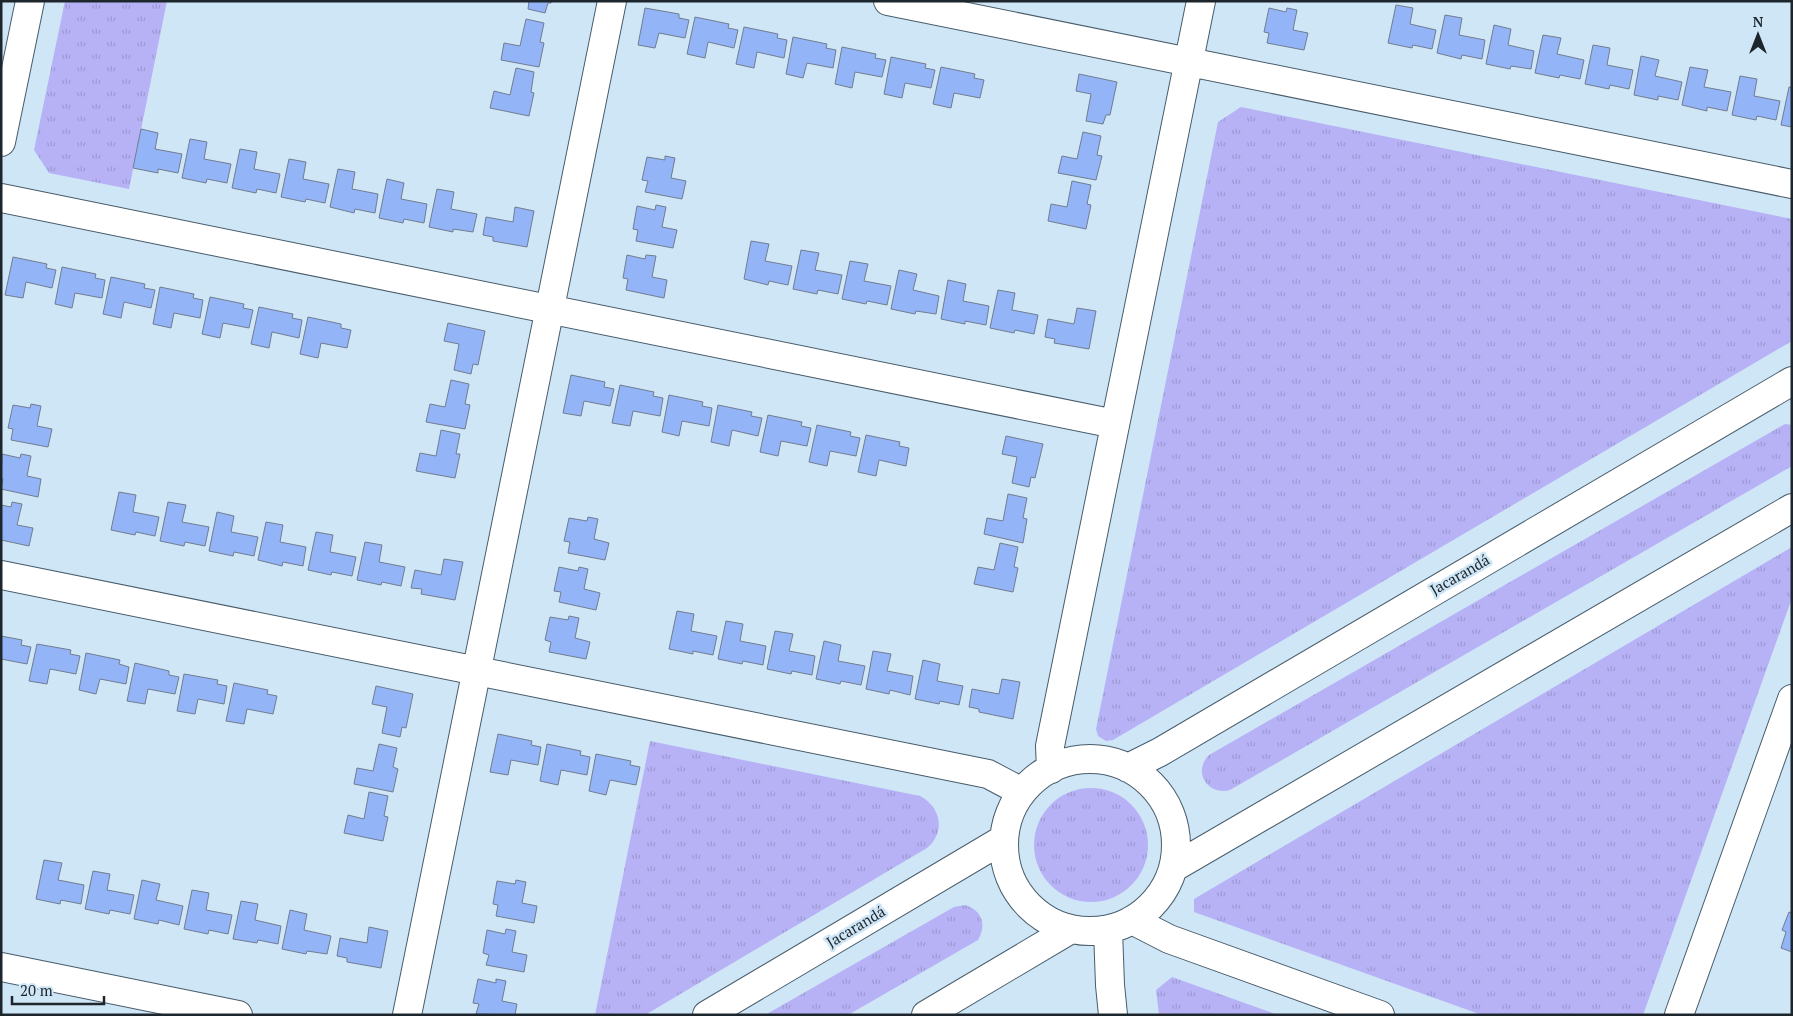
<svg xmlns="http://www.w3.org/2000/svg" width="1793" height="1016" font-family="'PT Serif',serif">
	<defs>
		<pattern id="park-tufts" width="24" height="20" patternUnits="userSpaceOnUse" patternTransform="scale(1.25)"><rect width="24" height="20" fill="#b7b2f6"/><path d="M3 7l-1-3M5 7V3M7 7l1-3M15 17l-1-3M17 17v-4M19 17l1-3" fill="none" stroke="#9d99d3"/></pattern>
	</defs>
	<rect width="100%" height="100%" fill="#cfe6f7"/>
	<path fill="url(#park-tufts)" d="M65,1H167L129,189L49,173L34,150Z
		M1241,107L1792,219V341L1113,740L1106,741L1098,736L1096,729L1218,122Z
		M1785,424L1792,425V466L1230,790C1208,796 1192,772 1209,755Z
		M1792,547V598L1643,1015H1482L1194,912V899Z
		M650,741L920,796C941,807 946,832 927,848L645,1015H595Z
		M1034 845a57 57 0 1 1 114 0a57 57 0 1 1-114 0Z
		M965,905C982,910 987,925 978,940L848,1015H765L954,907Z
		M1172,977L1278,1015H1159L1156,990Z"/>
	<path fill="#93b5f8" stroke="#717c90" d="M529,1H552L551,3H548L545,13L528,9Z
		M1396,5L1413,8L1410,24L1436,30L1432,49L1413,45L1412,48L1388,43Z
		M645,8L679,14V18L689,20L685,38L659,33L655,48L638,45Z
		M1269,8L1286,12L1287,8L1297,10L1293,30L1308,33L1304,50L1267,43L1269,33L1264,32Z
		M1445,15L1462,18L1459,35L1485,40L1482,59L1462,55L1461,59L1437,53Z
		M695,17L729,24L728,28L738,30L734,48L708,42L705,58L687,54Z
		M526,19L544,23L540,42L544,43L539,67L501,60L504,43L520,46Z
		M1494,25L1511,29L1508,45L1534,51L1531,69L1511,66L1510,69L1486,64Z
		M744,27L778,34L777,38L787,40L784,58L757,52L754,68L736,64Z
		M1543,35L1561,38L1557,54L1584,60L1580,79L1560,75L1559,78L1535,73Z
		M793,37L827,44L826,48L836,50L833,68L807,63L803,78L786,74Z
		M1593,45L1610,48L1607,65L1633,70L1629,89L1610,85L1609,89L1585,84Z
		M842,47L876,54L875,58L886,60L882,77L855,72L852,88L835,84Z
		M1641,56L1659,60L1655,76L1682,82L1678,100L1658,96V100L1634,95Z
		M891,57L926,64L925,68L935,70L931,88L905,83L902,98L884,94Z
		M941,67L975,74L974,78L984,80L980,98L954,93L951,108L933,104Z
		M1690,67L1708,70L1704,87L1731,92L1727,111L1707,107V111L1682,105Z
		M516,68L534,72L531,92L534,93L529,116L490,108L494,91L510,95Z
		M1079,74L1117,82L1110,115H1106L1103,124L1086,121L1091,94L1076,91Z
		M1740,76L1757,79L1754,96L1780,101L1776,120L1757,116L1756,120L1732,115Z
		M1789,87H1792V127L1781,125Z
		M141,129L158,133L155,149L182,154L178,173L158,169V173L133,168Z
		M1083,132L1101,136L1097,155L1102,156L1096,180L1058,173L1062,156L1077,159Z
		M190,139L207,142L204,159L231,164L227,183L207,179L206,183L182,178Z
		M240,149L257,152L254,169L280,174L276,193L257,189L256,193L232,188Z
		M665,156L675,158L671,178L686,181L682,199L645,192L648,181L642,180L647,157L665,160Z
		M289,159L306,162L303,179L329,184L325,203L306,199L305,202L281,197Z
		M338,169L355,172L352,189L378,194L375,213L355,209L354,213L330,207Z
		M387,179L404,183L401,199L427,204L424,223L404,219L403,223L379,218Z
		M1072,181L1091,185L1087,204L1091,205L1086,229L1048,221L1051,204L1067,207Z
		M437,189L454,192L451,209L477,214L473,232L453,229V232L429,227Z
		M656,205L666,207L662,227L677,230L673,248L636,241L638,230L633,229L637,206L655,210Z
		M515,207L534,211L527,247L493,241V237L483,235L486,217L513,222Z
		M751,241L769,244L765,261L792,266L788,285L769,281L768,285L744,279Z
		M801,250L819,253L815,270L842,275L838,294L818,290L817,294L793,289Z
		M627,255L645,259L646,255L656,256L652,277L667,280L664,298L626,290L628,279L623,278Z
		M13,257L47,264L46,268L56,270L52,288L26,282L23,298L5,295Z
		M850,261L868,264L864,281L891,286L887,305L867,301L866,304L842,299Z
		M62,267L96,274L95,278L105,280L102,298L75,293L72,308L55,304Z
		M899,270L917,274L913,290L939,296L936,314L916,311L915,314L891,309Z
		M111,277L145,284L144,288L155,290L151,308L124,302L121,318L103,314Z
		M948,280L966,284L963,301L989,306L986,325L965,321V324L941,319Z
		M160,287L194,294L193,298L203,300L200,318L174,313L171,328L153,324Z
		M998,290L1015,293L1012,310L1038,315L1034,334L1015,330L1014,333L990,328Z
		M210,297L244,304L243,308L253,310L249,328L223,323L220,338L202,334Z
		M259,307L293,314L292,318L302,320L299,338L272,332L269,348L251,344Z
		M1077,308L1096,311L1089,349L1054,343L1055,339L1045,337L1048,319L1074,324Z
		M308,317L341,324V328L351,330L347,348L321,343L318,358L300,354Z
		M448,323L485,331L478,365L473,364L471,374L454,370L459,344L444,341Z
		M571,375L605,382L604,387L614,389L610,406L584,401L581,416L563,413Z
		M451,380L469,384L465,404L470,405L465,429L426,422L430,404L445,407Z
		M620,385L654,392L653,396L663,398L660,416L633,411L630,426L612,423Z
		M669,395L703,402L702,406L712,408L709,426L682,421L679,436L662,432Z
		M31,404L41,406L37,426L52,429L48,447L11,440L13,429L8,428L13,405L30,408Z
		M718,405L752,412L751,416L762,418L758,436L732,430L729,446L711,442Z
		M768,415L802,422L801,426L811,428L807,446L781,441L778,456L760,452Z
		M817,425L851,432L850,436L860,438L856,456L830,451L827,466L809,462Z
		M441,430L460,434L456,454H460L455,478L416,471L420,453L436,456Z
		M866,435L900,442L899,446L909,448L906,466L879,460L876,476L858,472Z
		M1006,436L1043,444L1035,478L1031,477L1029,487L1012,483L1017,457L1002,454Z
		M2,454L20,458L21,454L31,456L27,476L41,479L38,497L1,489L3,479H1Z
		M119,492L136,495L133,512L159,517L155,536L136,532L135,535L111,530Z
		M1008,494L1027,498L1023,518L1027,519L1023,543L984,534L987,518L1003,521Z
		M12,502L22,504L17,525L33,528L29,546L1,540V505L11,507Z
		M168,502L186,505L182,522L209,527L205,546L185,542L184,546L160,541Z
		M217,512L234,516L231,532L258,537L254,556L234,552L233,556L209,551Z
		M588,517L598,519L594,539L609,543L605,560L568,553L570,542L564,541L569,518L587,521Z
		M266,522L283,525L280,542L306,547L303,566L283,562L282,566L258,560Z
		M316,532L333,535L330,552L356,557L352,576L332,572L331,575L308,570Z
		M365,542L382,545L379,562L405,567L401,586L382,582L381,585L357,580Z
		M1000,543L1018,547L1014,567L1018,568L1013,592L974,584L978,567L994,570Z
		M444,559L463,562L455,600L421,594L422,589L411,588L415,570L441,575Z
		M559,567L578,571L579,567L588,569L584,589L600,593L596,610L559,602L561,592L554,591Z
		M677,611L694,614L691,631L717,636L713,655L693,651V654L669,649Z
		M569,616L579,618L575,638L590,642L586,659L549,652L551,642L545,640L550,617L568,620Z
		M726,621L743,624L740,641L766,646L763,665L743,661L742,664L718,659Z
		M775,631L793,634L789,651L815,656L812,675L792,671L791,674L767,669Z
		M1,636L22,640L21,645L31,647L27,664L1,659Z
		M824,641L841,645L838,661L865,666L861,685L841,681L840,684L816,679Z
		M37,644L71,650L70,654L80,656L76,674L50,669L47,684L29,681Z
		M873,651L891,654L887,671L913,676L910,695L890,690L889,694L866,689Z
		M86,653L120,660L119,664L129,667L126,684L100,679L96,694L79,690Z
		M923,660L940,664L937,681L963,686L959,705L940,701L939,704L915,699Z
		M135,663L169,671V675L179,677L175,694L148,689L145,704L127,701Z
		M184,674L218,680L217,684L227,686L224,704L198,699L195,714L177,711Z
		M1002,679L1020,682L1013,719L979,712V709L969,707L972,689L999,694Z
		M234,683L268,690L267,694L277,696L273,714L247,709L244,724L226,721Z
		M376,686L413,694L406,728L402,727L400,737L382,733L387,707L372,704Z
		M498,734L532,741L531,745L541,747L538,765L511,760L508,775L490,772Z
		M379,744L397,748L393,767L398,769L393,792L354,784L357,768L373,771Z
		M547,744L581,751L580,755L590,757L587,775L561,770L558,785L540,781Z
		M596,754L631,761L630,765L640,767L636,785L610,780L606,795L589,791Z
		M369,792L388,796L384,816L388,817L383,841L344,833L348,815L364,819Z
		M44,860L62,863L58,880L84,885L81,904L61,900L60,904L36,899Z
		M93,871L110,874L107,890L134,895L130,914L110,910L109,914L85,909Z
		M142,880L160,884L156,900L183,906L179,925L159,920L158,924L134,919Z
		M516,880L526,882L522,903L537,906L534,923L496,916L498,905L493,904L497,881L515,884Z
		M192,890L209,893L206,910L232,915L228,934L209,930L208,934L184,929Z
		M241,901L258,904L255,920L281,926L278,944L258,940L257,943L233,939Z
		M290,910L307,914L304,930L331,936L327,954L307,951L306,954L282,949Z
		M1789,912L1792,913V952L1781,948L1786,932L1782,930Z
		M369,927L388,931L381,968L347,962V958L337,956L340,938L367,943Z
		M506,929L516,931L512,952L527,955L524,972L486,965L489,955L483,953L487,930L505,934Z
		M478,979L496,983V979L506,981L502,1001L517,1004L515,1015L476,1014L479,1004L473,1003Z"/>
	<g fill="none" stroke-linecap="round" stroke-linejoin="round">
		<g stroke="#485c6a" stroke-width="30">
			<path id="minor" d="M888,1L1792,184
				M1,142L30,1
				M1,198L1115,424
				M1,575L988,774L1022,792
				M1004 845a86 86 0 1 1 172 0a86 86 0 1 1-172 0Z
				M1128,768L1160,752L1792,381
				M1051,769L1050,746L1201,1
				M1173,868L1792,508
				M1132,920L1169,939L1380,1015
				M1108,930L1110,985L1113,1015
				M1,967L238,1015
				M407,1015L612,1
				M707,1015L1004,839
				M926,1015L1071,929
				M1679,1015L1792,699"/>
		</g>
		<use href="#minor" stroke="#fff" stroke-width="28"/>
	</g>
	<g text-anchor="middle" stroke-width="5" stroke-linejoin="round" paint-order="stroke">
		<g font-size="15" fill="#1d262c" stroke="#cfe6f7">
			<text transform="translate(1460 575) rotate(-30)" y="5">Jacarandá</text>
			<text transform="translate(856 927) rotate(-31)" y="5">Jacarandá</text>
		</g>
	</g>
	<rect width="1793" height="1016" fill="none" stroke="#1d262c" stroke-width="5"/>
	<g transform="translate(1758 35)" stroke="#cfe6f7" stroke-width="4" paint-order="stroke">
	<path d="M0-4L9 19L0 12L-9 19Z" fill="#1d262c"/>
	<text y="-8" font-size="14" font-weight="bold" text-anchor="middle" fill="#1d262c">N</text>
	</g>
	<path d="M12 996v8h92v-8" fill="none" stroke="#1d262c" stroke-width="2.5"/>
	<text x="20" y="996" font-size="15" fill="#1d262c" stroke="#cfe6f7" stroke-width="4" paint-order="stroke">20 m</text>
</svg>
